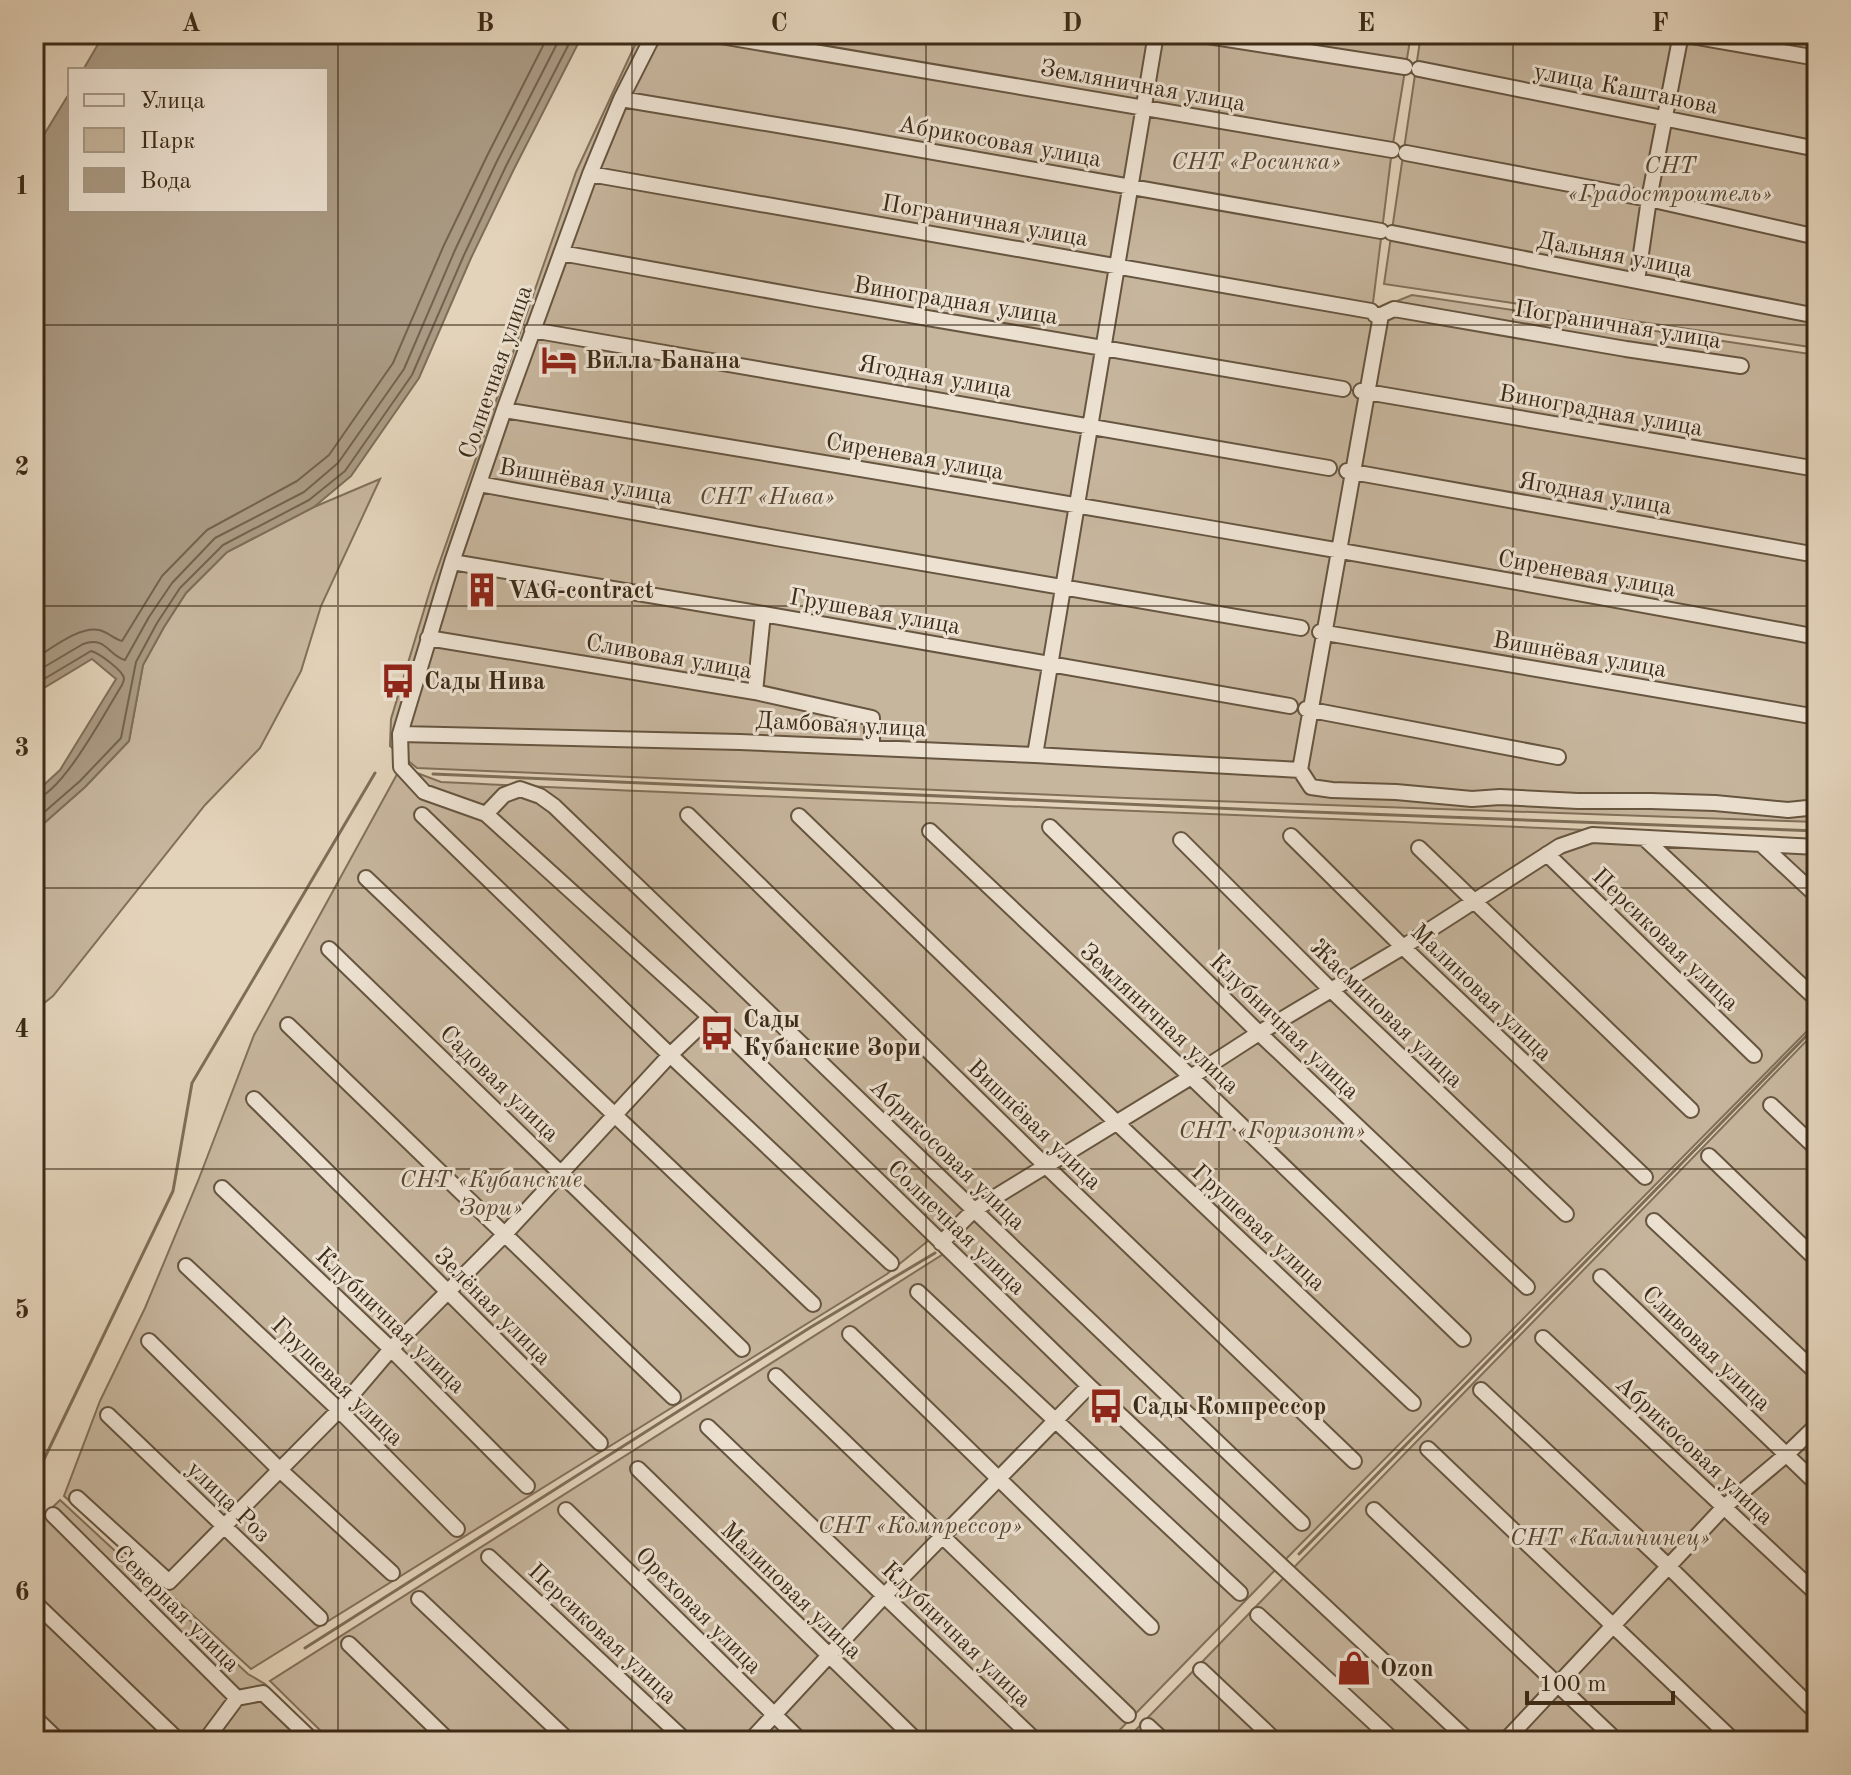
<svg xmlns="http://www.w3.org/2000/svg" width="1851" height="1775" font-family="'Old Standard TT',serif">
	<rect width="100%" height="100%" fill="#e3d3ba"/>
	<filter id="stains"><feTurbulence type="fractalNoise" baseFrequency=".0025" numOctaves="4"/><feColorMatrix values="0 0 0 0 .2 0 0 0 0 .09 0 0 0 0 .02 0 0 0 .5 -.17"/></filter>
	<radialGradient id="worn" r=".72"><stop offset=".6" stop-color="#630" stop-opacity="0"/><stop offset="1" stop-color="#630" stop-opacity=".3"/></radialGradient>
	<path fill="#c7b69e" stroke="#82705a" stroke-width="2" d="M640,34H1411L1392,150L1372,311L1412,295L1817,355V822L1126,798L417,768L390,746L391,719L431,587L576,172Z
		M1421,34H1817V348L1384,284Z
		M380,479L321,606L301,671L260,748L205,805L53,996L34,1011V832L85,787L129,741L143,665L164,627L186,593L227,552L314,507Z
		M401,767L441,782C900,804 1359,817 1817,841V1021L1281,1564L1109,1741H331L270,1681L948,1251L934,1236L887,1274L251,1669L64,1496L100,1401L145,1308L198,1181L254,1035Z
		M1817,1030V1741H1125Z
		M60,1500L248,1674L265,1684L323,1741H34V1525Z"/>
	<path fill="#aa9a83" stroke="#7e6e58" stroke-width="2" d="M104,34H583L514,169L471,258L419,378L351,476L314,507L227,552L186,593L164,627L143,665L129,741L85,787L34,832V794L60,770L116,679L92,659L34,694V151L70,92V210H326V70H83Z"/>
	<g fill="none" stroke-linecap="round" stroke-linejoin="round">
		<path stroke="#73624d" stroke-width="2" d="M34,659C51,649 79,626 99,630C108,632 114,639 122,641L162,576L207,530L297,481L329,455L393,363L444,245L487,156L549,34
			M34,673L83,644C106,636 108,655 125,660L149,617L172,583L215,538L304,492L338,463L404,369L455,250L497,161L562,34
			M34,685L91,651C99,653 122,670 124,678C124,680 123,683 122,685C107,709 61,796 34,799
			M34,821L80,781L121,738L136,662L157,623L180,588L223,545L309,500L345,471L412,375L464,255L506,166L574,34"/>
		<path stroke="#7e6e58" stroke-width="3" d="M433,774L1286,811L1817,831
			M34,1480L173,1191L192,1083L375,773
			M1299,1554L1817,1025
			M305,1648L811,1327L935,1253"/>
		<g stroke="#665540" stroke-width="18">
			<path id="minor" d="M654,34L621,99L590,174L504,410L452,562L400,734L401,767L424,792L486,814L710,1017L1089,1386L1469,1741
				M709,34L1392,150
				M1195,34L1405,67
				M1680,34L1817,58
				M1419,69L1817,149
				M621,99L843,136L1381,231
				M1406,153L1649,199L1817,237
				M590,174L1371,311
				M1392,233L1817,316
				M561,253L816,299L1343,389
				M1637,281L1649,199L1681,34
				M1375,315H1381L1394,309L1626,349L1741,366
				M1381,315L1300,770L1311,787L1332,790L1396,792L1472,799L1500,797L1578,801H1651L1715,803L1788,810L1817,807
				M532,330L1329,468
				M1361,391L1817,469
				M504,410C942,482 1380,555 1817,637
				M1347,471L1817,555
				M479,484L776,538L1301,628
				M452,562L763,614L1290,706
				M1320,632L1817,717
				M428,638L755,692L872,718V748
				M755,692L763,614
				M1306,709L1558,757
				M400,734L740,742L1035,755L1300,770
				M1035,755L1156,34
				M486,814L504,795L520,789L540,796L554,806L974,1210L1302,1523
				M422,815L670,1055L891,1263
				M688,815L1047,1167L1354,1461
				M799,816L1117,1123L1413,1403
				M1050,827L1259,1033L1527,1287
				M930,831L1191,1077L1463,1339
				M1291,836L1403,947L1645,1177
				M1644,838L1813,996
				M1181,840L1330,989L1566,1214
				M1761,844L1817,896
				M1419,848L1691,1110
				M1547,854L1754,1055
				M366,878L813,1304
				M329,949L742,1349
				M288,1025L673,1397
				M254,1099L600,1443
				M1771,1105L1817,1149
				M1709,1156L1817,1260
				M222,1188L391,1349L527,1486
				M1654,1221L1817,1373
				M941,1243L974,1210L1191,1077L1259,1033L1403,947L1560,846L1592,835L1817,847
				M186,1266L339,1410L457,1529
				M1601,1277L1817,1484
				M918,1292L1240,1593
				M850,1334L1151,1627
				M1543,1338L1817,1594
				M149,1341L281,1471L392,1573
				M776,1376L1128,1715
				M1481,1390L1667,1565L1817,1713
				M108,1415L320,1618
				M708,1427L1036,1741
				M1428,1449L1734,1741
				M638,1469L917,1741
				M77,1498L169,1582L339,1410L391,1349L505,1234L670,1055L710,1017
				M566,1510L801,1741
				M1374,1510L1617,1741
				M53,1515L237,1698L263,1693L313,1741
				M489,1557L686,1741
				M419,1599L569,1741
				M34,1602L179,1741
				M1258,1615L1394,1741
				M349,1644L449,1741
				M1201,1670L1276,1741
				M34,1717L59,1741
				M1148,1726L1164,1741
				M205,1741L237,1698
				M750,1741L884,1596L1089,1386
				M1505,1741L1724,1507L1787,1454L1817,1425"/>
		</g>
		<use href="#minor" stroke="#ede2d2" stroke-width="14"/>
	</g>
	<path fill="none" stroke="#3c2b17" stroke-width="2" stroke-opacity="0.55" d="M338,34V1741M632,34V1741M926,34V1741M1219,34V1741M1513,34V1741M34,325H1817M34,606H1817M34,888H1817M34,1169H1817M34,1450H1817"/>
	<defs>
		<g id="hotel-bare" transform="scale(2.76)"><path d="M-6-4.5h1.5V1H6V5H4.5V3h-9V5H-6ZM-4 0a1.8 1.8 0 1 1 3.6 0ZM.5 0V-2.5h3Q6-2.5 6 0Z" fill="#8f2418" stroke="#ede2d2" stroke-width="2.5" paint-order="stroke"/></g>
		<g id="building-bare" transform="scale(2.76)"><path d="M-4-6H4V6H1V3H-1V6H-4ZM-2.5-4.3h1.7v1.8h-1.7ZM.8-4.3h1.7v1.8H.8ZM-2.5-1h1.7V.8h-1.7ZM.8-1h1.7V.8H.8Z" fill="#8f2418" stroke="#ede2d2" stroke-width="2.5" paint-order="stroke"/></g>
		<g id="bus-bare" transform="scale(2.76)"><path d="M-5-6H5V4H4V6H2V4H-2V6H-4V4H-5ZM-3.5-4V0h7V-4ZM-3.5 1.2v1.5H-2V1.2ZM2 1.2v1.5H3.5V1.2Z" fill="#8f2418" stroke="#ede2d2" stroke-width="2.5" paint-order="stroke"/></g>
		<g id="shop-bare" transform="scale(2.76)"><path d="M-5-2.5h2.3a2.7 3.5 0 0 1 5.4 0H5L5.5 6h-11ZM-1.5-2.5h3a1.5 2.3 0 0 0-3 0Z" fill="#8f2418" stroke="#ede2d2" stroke-width="2.5" paint-order="stroke"/></g>
	</defs>
	<g fill-rule="evenodd">
		<use href="#hotel-bare" x="559" y="360"/>
		<use href="#building-bare" x="482" y="590"/>
		<use href="#bus-bare" x="398" y="681"/>
		<use href="#bus-bare" x="717" y="1033"/>
		<use href="#bus-bare" x="1106" y="1406"/>
		<use href="#shop-bare" x="1354" y="1668"/>
	</g>
	<g text-anchor="middle" stroke-width="6" stroke-linejoin="round" paint-order="stroke">
		<g font-size="24" fill="#3c2b17" stroke="#ede2d2">
			<text transform="translate(1143 85) rotate(10)" y="8">Земляничная улица</text>
			<text transform="translate(1626 88) rotate(11)" y="8">улица Каштанова</text>
			<text transform="translate(1000 141) rotate(10)" y="8">Абрикосовая улица</text>
			<text transform="translate(985 220) rotate(10)" y="8">Пограничная улица</text>
			<text transform="translate(1615 254) rotate(11)" y="8">Дальняя улица</text>
			<text transform="translate(956 300) rotate(9)" y="8">Виноградная улица</text>
			<text transform="translate(1618 324) rotate(9)" y="8">Пограничная улица</text>
			<text transform="translate(495 372) rotate(-71)" y="8">Солнечная улица</text>
			<text transform="translate(935 376) rotate(10)" y="8">Ягодная улица</text>
			<text transform="translate(1601 410) rotate(10)" y="8">Виноградная улица</text>
			<text transform="translate(915 456) rotate(10)" y="8">Сиреневая улица</text>
			<text transform="translate(586 481) rotate(10)" y="8">Вишнёвая улица</text>
			<text transform="translate(1595 493) rotate(10)" y="8">Ягодная улица</text>
			<text transform="translate(1587 573) rotate(10)" y="8">Сиреневая улица</text>
			<text transform="translate(875 611) rotate(10)" y="8">Грушевая улица</text>
			<text transform="translate(1580 654) rotate(10)" y="8">Вишнёвая улица</text>
			<text transform="translate(669 656) rotate(10)" y="8">Сливовая улица</text>
			<text transform="translate(841 724) rotate(3)" y="8">Дамбовая улица</text>
			<text transform="translate(1666 939) rotate(44)" y="8">Персиковая улица</text>
			<text transform="translate(1482 992) rotate(44)" y="8">Малиновая улица</text>
			<text transform="translate(1387 1013) rotate(44)" y="8">Жасминовая улица</text>
			<text transform="translate(1160 1018) rotate(43)" y="8">Земляничная улица</text>
			<text transform="translate(1285 1026) rotate(44)" y="8">Клубничная улица</text>
			<text transform="translate(500 1083) rotate(44)" y="8">Садовая улица</text>
			<text transform="translate(1035 1124) rotate(44)" y="8">Вишнёвая улица</text>
			<text transform="translate(948 1154) rotate(44)" y="8">Абрикосовая улица</text>
			<text transform="translate(957 1227) rotate(44)" y="8">Солнечная улица</text>
			<text transform="translate(1259 1227) rotate(43)" y="8">Грушевая улица</text>
			<text transform="translate(493 1306) rotate(45)" y="8">Зелёная улица</text>
			<text transform="translate(391 1320) rotate(44)" y="8">Клубничная улица</text>
			<text transform="translate(1707 1348) rotate(44)" y="8">Сливовая улица</text>
			<text transform="translate(338 1381) rotate(44)" y="8">Грушевая улица</text>
			<text transform="translate(1695 1450) rotate(43)" y="8">Абрикосовая улица</text>
			<text transform="translate(229 1501) rotate(44)" y="8">улица Роз</text>
			<text transform="translate(792 1590) rotate(44)" y="8">Малиновая улица</text>
			<text transform="translate(177 1608) rotate(45)" y="8">Северная улица</text>
			<text transform="translate(699 1610) rotate(45)" y="8">Ореховая улица</text>
			<text transform="translate(603 1633) rotate(43)" y="8">Персиковая улица</text>
			<text transform="translate(957 1634) rotate(44)" y="8">Клубничная улица</text>
		</g>
		<g font-size="24" font-style="italic" fill="#584732" stroke="#ede2d2">
			<text x="1256" y="169">СНТ «Росинка»</text>
			<text x="1670" y="173">СНТ<tspan x="1670" dy="28">«Градостроитель»</tspan></text>
			<text x="767" y="504">СНТ «Нива»</text>
			<text x="1272" y="1138">СНТ «Горизонт»</text>
			<text x="491" y="1187">СНТ «Кубанские<tspan x="491" dy="28">Зори»</tspan></text>
			<text x="920" y="1533">СНТ «Компрессор»</text>
			<text x="1610" y="1545">СНТ «Калининец»</text>
		</g>
		<g font-size="24" font-weight="bold" fill="#3c2b17" stroke="#ede2d2" text-anchor="start">
			<text x="585" y="368">Вилла Банана</text>
			<text x="508" y="598">VAG-contract</text>
			<text x="424" y="689">Сады Нива</text>
			<text x="743" y="1027">Сады<tspan x="743" dy="28">Кубанские Зори</tspan></text>
			<text x="1132" y="1414">Сады Компрессор</text>
			<text x="1380" y="1676">Ozon</text>
		</g>
	</g>
	<rect width="1851" height="1775" fill="none" stroke="#e3d3ba" stroke-width="88"/>
	<rect x="68" y="68" width="260" height="144" fill="#ede2d2" stroke="#a69987" stroke-width="2"/>
	<rect x="84" y="94" width="40" height="12" fill="#ede2d2" stroke="#a69987" stroke-width="2"/>
	<text x="140" y="108" font-size="24" fill="#3c2b17">Улица</text>
	<rect x="84" y="128" width="40" height="24" fill="#c7b69e" stroke="#a69987" stroke-width="2"/>
	<text x="140" y="148" font-size="24" fill="#3c2b17">Парк</text>
	<rect x="84" y="168" width="40" height="24" fill="#aa9a83" stroke="#a69987" stroke-width="2"/>
	<text x="140" y="188" font-size="24" fill="#3c2b17">Вода</text>
	<path d="M1527 1691v12h146v-12" fill="none" stroke="#3c2b17" stroke-width="4"/>
	<text x="1539" y="1691" font-size="24" fill="#3c2b17" stroke="#ede2d2" stroke-width="6" paint-order="stroke">100 m</text>
	<rect x="44" y="44" width="1763" height="1687" fill="none" stroke="#3c2b17" stroke-width="3"/>
	<g font-size="26" text-anchor="middle" font-weight="bold" fill="#3c2b17">
		<text x="191" y="31">A</text>
		<text x="485" y="31">B</text>
		<text x="779" y="31">C</text>
		<text x="1072" y="31">D</text>
		<text x="1366" y="31">E</text>
		<text x="1660" y="31">F</text>
		<text x="22" y="194">1</text>
		<text x="22" y="475">2</text>
		<text x="22" y="756">3</text>
		<text x="22" y="1037">4</text>
		<text x="22" y="1318">5</text>
		<text x="22" y="1600">6</text>
	</g>
	<rect width="100%" height="100%" filter="url(#stains)"/>
	<rect width="100%" height="100%" fill="url(#worn)"/>
</svg>
